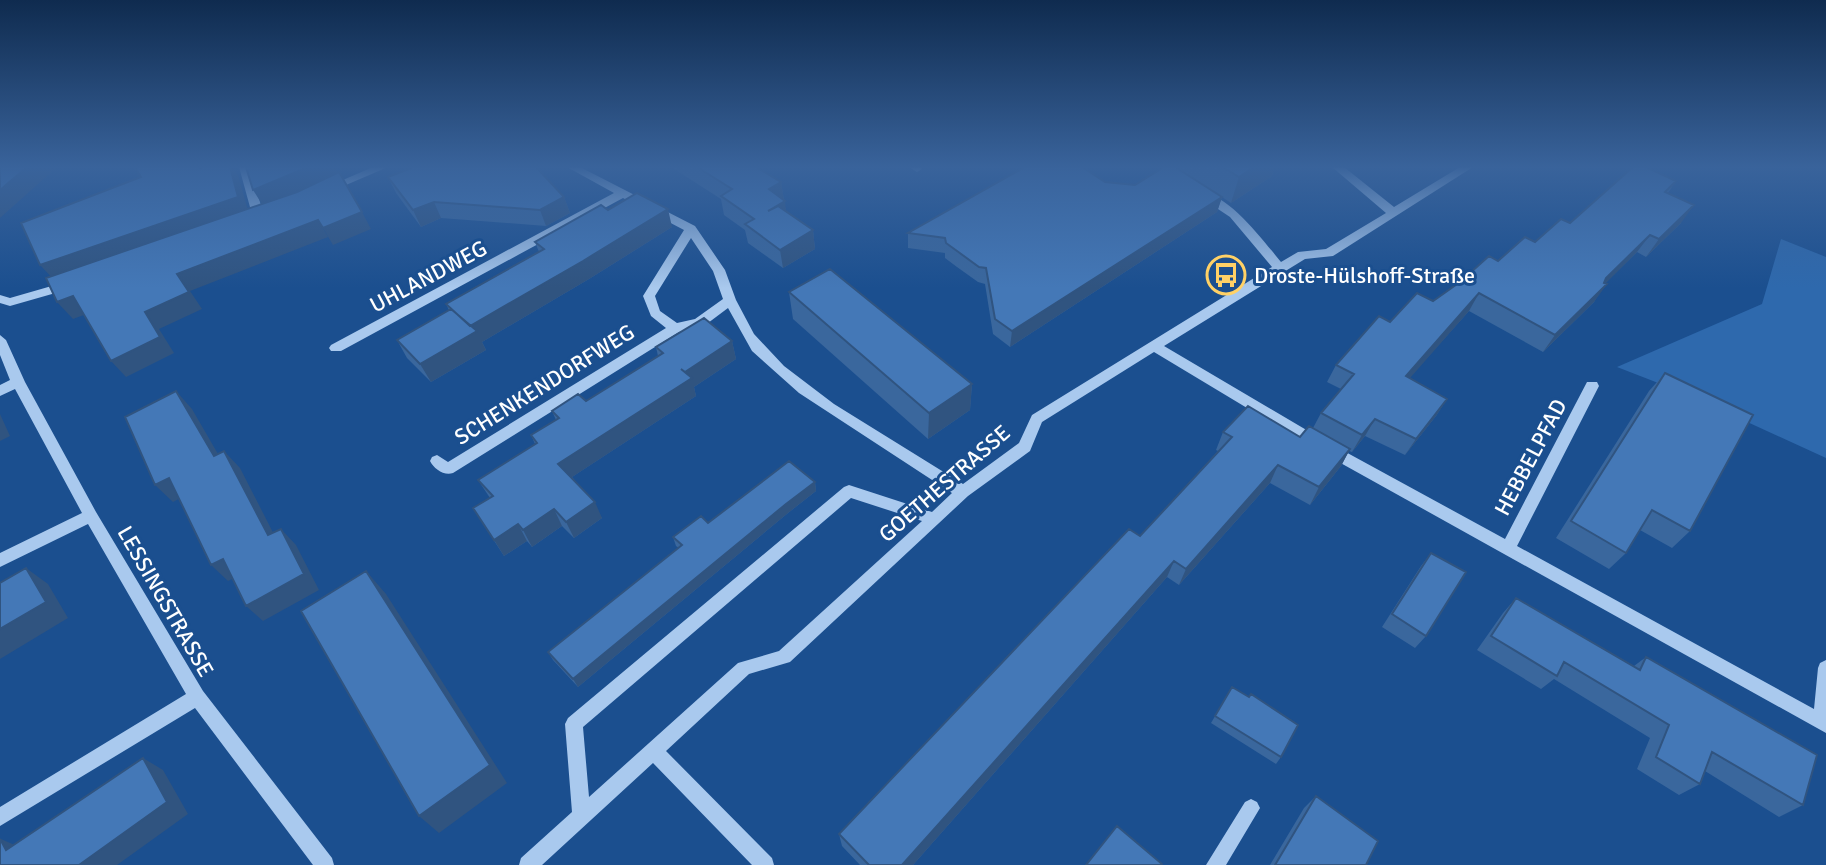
<svg xmlns="http://www.w3.org/2000/svg" width="1826" height="865" font-family="Signika,sans-serif">
	<rect width="100%" height="100%" fill="#1b4f8f"/>
	<path fill="#2e69ad" d="M1781,239L1826,257V458L1684,393L1617,367L1762,304Z"/>
	<g fill="none" stroke-linecap="round" stroke-linejoin="round">
		<path fill="#a9c9ee" fill-rule="evenodd" d="M239,167H249L265,218L263,221H255L253,218Z
			M373,167H388L332,191L328,192L322,189Z
			M567,167H580L695,226L725,270L736,300L754,334L784,366L834,404L963,484L1019,443L1032,415L1272,267L1230,217L1200,197V193C1227,191 1264,242 1281,262L1298,252L1326,249L1386,213L1332,167H1344L1394,207L1460,167H1473L1333,256L1305,259L1164,346L1320,438L1505,539L1587,382H1597L1599,386L1517,546L1814,709L1818,668L1820,663L1826,660V733L1310,446L1154,352L1042,422L1030,451L968,496L790,662L749,674L666,751L772,858L774,865H752L653,763L542,865H519L521,858L572,812L565,724L568,718L844,487L849,485L932,512L952,493L799,393L752,351L728,308L704,326L679,332L453,473C444,476 434,469 430,461L432,457L437,455L448,462L666,328L651,316L643,296L684,230L623,198L341,351H331L329,348L331,345L614,193ZM691,238L713,271L723,299L695,319L677,323L660,311L655,296ZM851,498L922,521L779,651L738,663L589,797L583,727Z
			M909,167H921L922,169L917,172Z
			M69,281L75,285L73,288L10,306L0,303V295L10,298Z
			M0,335L6,340L25,382L96,512L203,691L332,858L334,865H313L195,708L0,826V807L186,694L88,524L0,567V553L82,513L15,389L0,396V385L10,380L0,355Z
			M1251,799L1257,802L1260,808L1226,865H1206L1245,802Z"/>
	</g>
	<path fill="#3a679d" d="M671,167H756L781,182L786,212L813,230L815,249L783,268L748,243L745,230L724,215L721,199Z
		M1180,167H1278L1274,169L1272,176L1231,203L1222,197L1217,212L1010,347L993,334L985,284L978,282L957,267L945,258V253L908,248V233L1105,182L1135,185L1179,169Z
		M388,177L564,197L570,213L546,226L441,218L421,227L396,193Z
		M1676,181L1668,193L1681,223L1646,257L1637,252L1605,283L1594,302L1543,352L1469,311L1409,378L1447,399L1436,416L1405,455L1365,436L1352,452L1349,451L1341,466L1310,505L1270,483L1179,585L1167,577L913,865H860L842,846L839,834L1140,536L1218,451L1216,450L1223,432L1300,437L1313,428L1321,413L1341,389L1327,382L1336,365L1390,322L1433,301L1498,261L1570,223Z
		M608,210L672,227L589,279L482,342L486,350L431,382L407,358L397,340L449,310L446,304L539,252L535,242Z
		M789,292L972,384L970,410L928,439L793,319Z
		M732,341L736,359L694,387L696,396L572,477L602,518L574,538L562,526L532,547L527,541L504,556L473,508L490,498L478,480L535,444L531,435L556,420L552,411L586,401L658,356L656,347Z
		M1665,373L1690,531L1672,548L1640,530L1626,553L1609,569L1556,538L1649,391Z
		M815,482L816,491L788,513L578,687L553,660L548,652L679,548L676,546L673,537Z
		M1431,553L1426,636L1415,648L1382,627L1421,566Z
		M1516,598L1634,666L1646,657L1803,805L1779,817L1705,771L1700,784L1679,795L1637,769L1650,738L1554,679L1541,689L1477,650L1503,613Z
		M1232,687L1249,697L1281,757L1276,764L1211,723Z
		M1316,796L1366,865H1270L1304,808Z"/>
	<path fill="#305480" d="M27,167H57L0,218V190Z
		M230,167H233L238,175L249,214L56,282L40,265Z
		M308,167H335L340,176L265,209L253,190Z
		M1254,167H1278L1274,169L1272,176L1231,203L1239,177Z
		M781,182L784,201L769,189Z
		M564,197L570,213L546,226L540,210Z
		M1222,197L1217,212L1010,347L1012,331Z
		M785,201L787,220L768,211Z
		M434,202L441,218L421,227L413,210Z
		M1694,205L1681,223L1646,257L1659,239Z
		M668,209L672,227L589,279L482,342L486,350L431,382L420,364L470,326Z
		M362,212L371,229L333,245L323,228Z
		M318,220L328,237L190,291L202,309L159,329L174,353L126,377L111,361L145,312L177,274Z
		M813,230L815,249L783,268L780,250Z
		M1650,235L1637,252L1593,296L1606,278Z
		M1607,284L1594,302L1543,352L1555,335Z
		M1479,293L1469,311L1396,394L1406,376Z
		M73,296L89,313L73,319L57,302Z
		M732,341L736,359L694,387L696,396L566,481L558,464L685,372Z
		M972,384L970,410L928,439L929,413Z
		M176,391L192,409L229,473L214,456Z
		M1447,399L1436,416L1405,455L1416,439Z
		M0,414L10,436L0,441Z
		M1375,419L1365,436L1352,452L1362,435Z
		M1350,449L1341,466L1310,505L1319,487Z
		M224,451L240,468L283,552L268,535Z
		M1278,465L1270,483L1179,585L1186,569Z
		M169,478L186,495L173,502L155,485Z
		M815,482L816,491L788,513L578,687L573,679L786,504Z
		M595,502L602,518L574,538L566,522Z
		M554,509L562,526L532,547L523,530Z
		M518,524L527,541L504,556L494,540Z
		M281,529L296,545L319,590L263,621L246,606Z
		M223,559L240,575L228,581L211,565Z
		M1174,561L1167,577L913,865H902Z
		M26,568L48,584L68,618L0,659V629Z
		M366,571L386,594L507,783L439,833L419,816Z
		M143,758L163,770L188,814L117,865H79Z
		M1,839L26,850H6Z"/>
	<path fill="#4478b7" stroke="#305480" stroke-width="2" d="M0,167H27L0,190Z
		M135,167H199L200,168L204,167H230L238,197L40,265L21,223L141,177Z
		M246,167H308L253,190Z
		M414,167H536L564,197L540,210L434,202L413,210L388,177Z
		M697,167H756L781,182L769,189L785,201L768,211L778,206L813,230L780,250L745,224L754,219L721,196L732,189Z
		M1025,167H1082L1105,182L1135,185L1164,167H1175L1222,197L1012,331L995,319L986,268L979,267L946,243L945,238L908,233Z
		M1223,167H1254L1239,177Z
		M1633,167H1646L1676,181L1665,192L1694,205L1659,239L1650,235L1606,278L1604,283L1607,284L1555,335L1479,293L1406,376L1447,399L1416,439L1375,419L1362,435L1321,413L1354,374L1336,365L1379,316L1390,322L1417,293L1433,301L1460,282L1489,256L1498,261L1525,237L1535,242L1561,219L1570,223Z
		M339,172L362,212L323,228L318,220L177,274L189,292L145,312L160,337L111,361L73,296L57,302L46,278L297,192Z
		M637,193L668,209L583,261L470,326L446,304L544,249L535,242L601,205L608,210Z
		M830,269L972,384L929,413L789,292Z
		M451,309L477,331L420,364L397,340Z
		M704,318L732,341L685,372L681,369L692,378L558,464L595,502L566,522L554,509L523,530L518,524L494,540L473,508L493,496L478,480L537,443L531,435L559,418L552,411L578,394L586,401L663,353L656,347Z
		M1665,373L1753,415L1690,531L1652,510L1626,553L1571,521Z
		M176,391L214,456L224,451L268,535L281,529L304,574L246,606L223,559L211,565L169,478L155,485L125,417Z
		M1248,406L1300,437L1309,426L1350,449L1319,487L1278,465L1186,569L1174,561L902,865H869L839,834L1129,529L1140,536L1232,437L1223,432Z
		M789,461L815,482L786,504L573,679L548,652L682,545L673,537L701,516L708,523Z
		M1431,553L1466,572L1426,636L1392,614Z
		M26,568L46,602L0,629V583Z
		M366,571L490,765L419,816L301,611Z
		M1516,598L1640,670L1646,657L1817,755L1803,805L1712,752L1700,784L1656,757L1669,725L1564,662L1557,676L1491,636Z
		M1232,687L1249,697L1251,694L1298,725L1281,757L1215,716Z
		M143,758L167,802L79,865H0V839L6,850Z
		M1316,796L1378,841L1366,865H1275Z
		M1117,826L1162,864L1161,865H1086Z"/>
	<linearGradient id="sky" x2="0" y2="1"><stop stop-color="#0f2b4f"/><stop offset="0.58" stop-color="#39639b"/><stop offset="1" stop-color="#39639b" stop-opacity="0"/></linearGradient>
	<rect width="1826" height="288" fill="url(#sky)"/>
	<defs>
		<g id="bus-ring" transform="scale(2)"><circle r="9.5" fill="#1b4f8f" stroke="#ffd166" stroke-width="1.5"/><path d="M-5-6H5V4H4V6H2V4H-2V6H-4V4H-5ZM-3.5-4V0h7V-4ZM-3.5 1.2v1.5H-2V1.2ZM2 1.2v1.5H3.5V1.2Z" fill="#ffd166"/></g>
	</defs>
	<g fill-rule="evenodd">
		<use href="#bus-ring" x="1226" y="275"/>
	</g>
	<g text-anchor="middle" stroke-width="6" stroke-linejoin="round" paint-order="stroke">
		<g font-size="22" fill="#fff" stroke="#1b4f8f" text-anchor="start">
			<text x="1254" y="283">Droste-Hülshoff-Straße</text>
		</g>
		<g font-size="22" fill="#fff" stroke="#1b4f8f">
			<text transform="translate(428 276) rotate(-28)" y="8">UHLANDWEG</text>
			<text transform="translate(544 384) rotate(-32)" y="8">SCHENKENDORFWEG</text>
			<text transform="translate(1530 457) rotate(-62)" y="8">HEBBELPFAD</text>
			<text transform="translate(944 483) rotate(-41)" y="8">GOETHESTRASSE</text>
			<text transform="translate(166 601) rotate(60)" y="8">LESSINGSTRASSE</text>
		</g>
	</g>
</svg>
